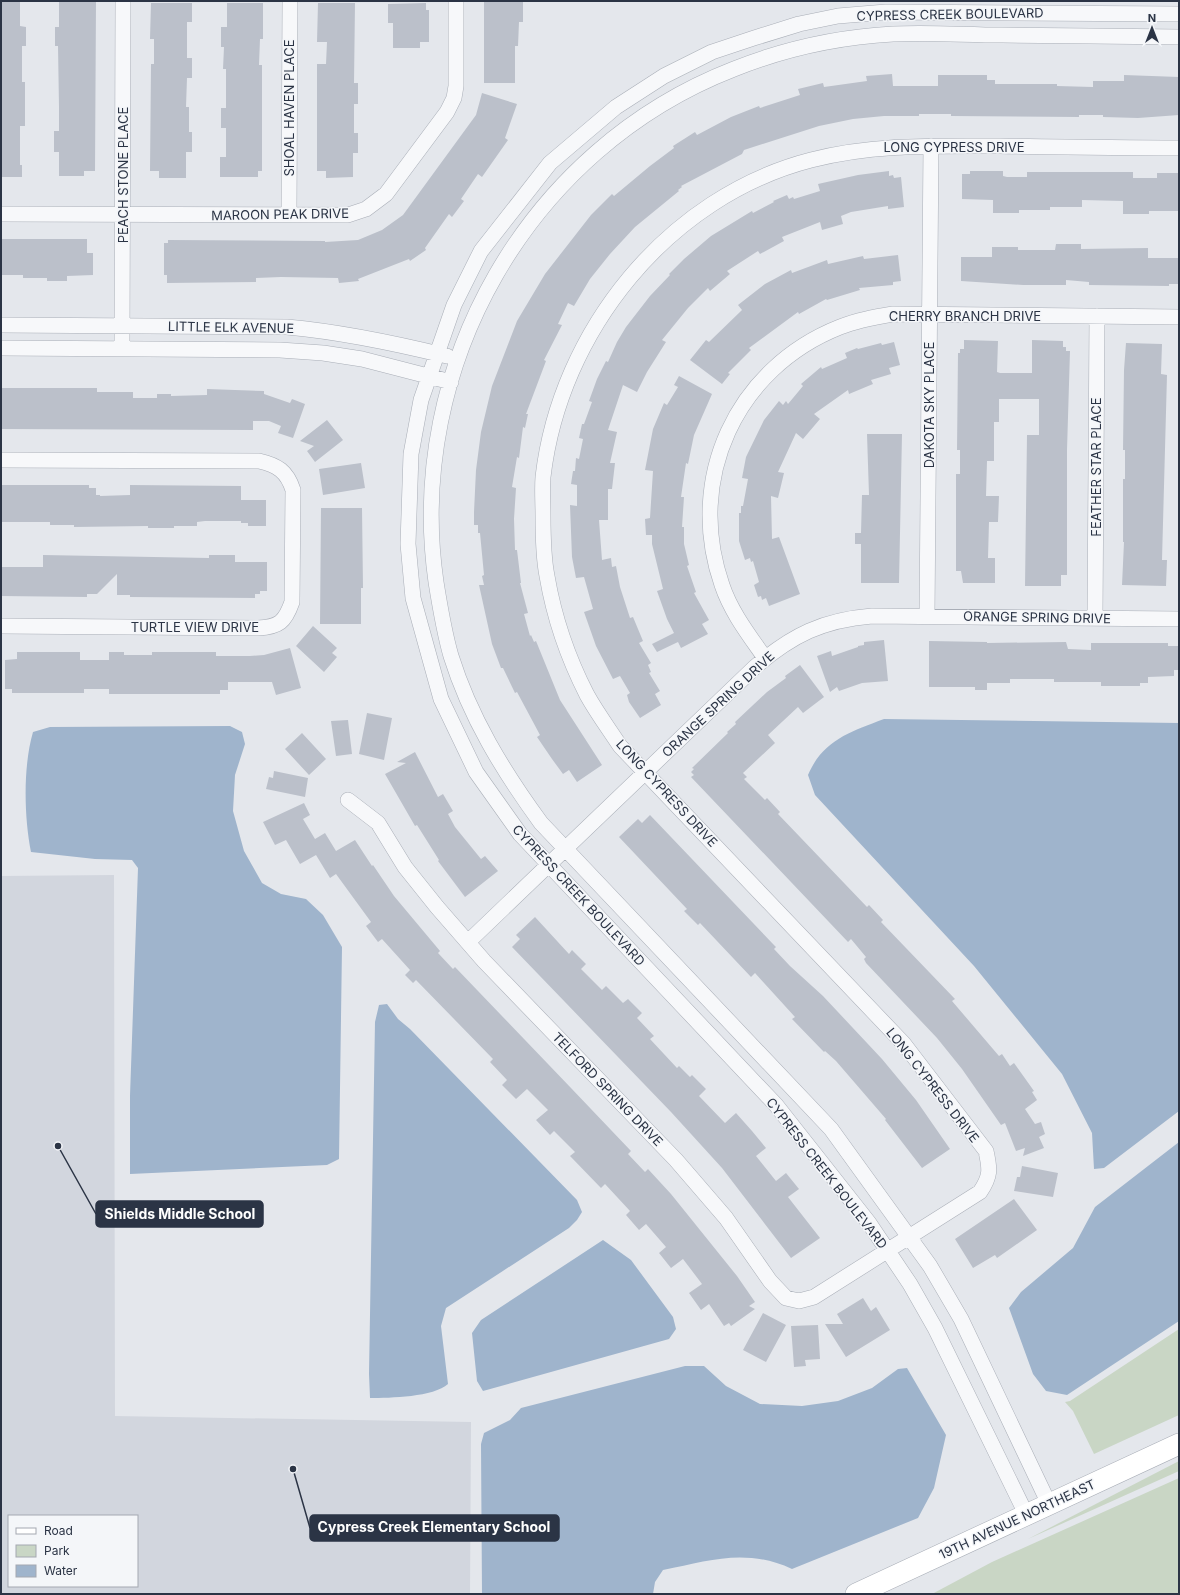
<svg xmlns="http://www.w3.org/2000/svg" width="1180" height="1595" font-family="Inter,sans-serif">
	<rect width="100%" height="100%" fill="#e4e7ec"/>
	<path fill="#d2d6de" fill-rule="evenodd" d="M114,875L115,1416L471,1422L470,1594H1V876ZM9,1516H137V1586H9Z"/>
	<path fill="#c9d6c5" d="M1179,1329V1415L1094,1454L1073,1411L1065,1402L1070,1401Z
		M1179,1461V1471L1028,1539Z
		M1179,1478V1594H932L992,1562Z"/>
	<path fill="#9fb4cc" d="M884,719L1179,723V1111L1104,1168L1094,1169L1092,1133L1062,1074L974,966L815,795L808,775C823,740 850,732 884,719Z
		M230,726L242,732L245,744L235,775L233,811L244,851L262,883L281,894L306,899L323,915L342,947L339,1159L327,1165L130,1174V1096L138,868L132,860L95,859L31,852C24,817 23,766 33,732L50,727Z
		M387,1004L398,1019L410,1029L577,1200L582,1212L577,1220L569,1228L446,1308L441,1326L448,1384C434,1397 390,1398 370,1398L369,1374L375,1022L379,1005Z
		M1179,1142V1321L1067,1395L1046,1391L1033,1374L1009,1308L1021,1292L1073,1248L1095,1207Z
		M603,1240L631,1260L673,1317L676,1329L669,1339L483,1391L477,1381L472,1333L481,1320Z
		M685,1366H704L726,1386L760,1404L802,1406L838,1401L872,1388L898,1369L907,1368L946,1435L934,1488L918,1518L792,1569C746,1548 711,1560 663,1570L655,1582L653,1594H482L481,1444L484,1433L510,1420L521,1408Z"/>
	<path fill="#bbc0ca" d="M1,1H20V26L26,27V46H22V82H25V126H20V165H22V177H1Z
		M59,1L96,2L95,171H84V176H59V152H54V131H59V107L58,46H55V27H59Z
		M484,1H523V22H519L518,46H515V83H484Z
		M151,3H192V22H187V58H192V78H187L186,107H189V132H192V152H186V178H159V171H150L151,64H154V39H150Z
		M227,3H263V39H260L259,65H262V171H258V177H220V157H226V128H221V108H226V69H223L224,47H221V27H227Z
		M318,3H355L354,83H358V104H354V133H358V153H353V177L326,178V171H317V64H326L327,42H317Z
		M426,3V10H429V42H420V48H393V23H388V4Z
		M892,74L893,86H938V75H987V80H995V84H1057V86L1093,87V81H1124V75L1179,77V115L1138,118L1103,117V115H1079V117L951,116V114H919V116H884L853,119L819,126L744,150L742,154L681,186L682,187L678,190L679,191L635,227L610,254L590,279L574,306L568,303L558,324L562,325L544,360L546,361L526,414H528L525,428L523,427L519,458L517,457L512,487L516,488L514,519L515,550H517L521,583H520L528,613L524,614L530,636L531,635L534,642L536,641L560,700L602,765L577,782L569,770L563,774L552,759L537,737L540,735L517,692L515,693L503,668H501L492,644L479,585H484L482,576L484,575L480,533H478V525H474V512L476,470L481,432L492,386L517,321L545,274L591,215L612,194L614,196L650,166L674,148L673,146L695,132L697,135L731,117L759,106L760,108L800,95L798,89L823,83L824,87L867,81L866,76Z
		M482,93L517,104L505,138L508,140L482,177L478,174L461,199L464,201L452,217L449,214L425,248L426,250L410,261L409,259L358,279L359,281L339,283L338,278L281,277L256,278V282L167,283V275H164V243H168V240L325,241V242L358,240L382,230L403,215L476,115Z
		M889,171V176L893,175L894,178L901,177L904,207L888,209V206L851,212L841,216L843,224L822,230L820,222L782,237L784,241L760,254L758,251L727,271L730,274L710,291L708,288L688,308L662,340L666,342L647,372L637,392L623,385L608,430L617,432L610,463H615L612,489H608V520H599L602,560L611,558L612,567L616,566L620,587L630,618L633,617L643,641L639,643L651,663L648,665L651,672L649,673L660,691L655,694L661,705L640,718L629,702L627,695L630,693L620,676L613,679L596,646L584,612L593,609L584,577L576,578L572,557L570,505L577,506V485L571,484L573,471H575L576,458L579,459L583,439L579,438L582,424H584L592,402L589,401L597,379L606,361L608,362L617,342L626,327L650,296L670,275L669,274L684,259L711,236L752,211L753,213L774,202L773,201L787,195L789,199L793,197L794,199L820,191L818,184L858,175Z
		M970,171H1003V176L1007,177H1027V172H1133V178H1157V173H1179V211H1149V214H1123V201L1082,200V207H1050V210H1019V213H993V200L962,199V174H970Z
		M1,239H87V253H93V275L67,276V281H47V278H23V275H1Z
		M1056,244H1081V249L1148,248V258H1179V284H1169V286L1089,285V282L1066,280V285H1023L961,281V257H992V247H1018V250H1055Z
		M898,255L901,281L893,282V285L859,288L860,290L827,300L826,299L799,314L798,312L749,348L751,350L728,373L730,374L722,384L690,360L706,340L709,342L742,310L738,305L765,284L791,270L792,273L827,260L828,264L863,256L864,259Z
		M964,340L998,341L997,372L1000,373H1032V340L1063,341V347H1066V351H1070L1067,450V575H1061V586H1025L1027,435H1039V399H999V422H994V461H987L986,496H999L998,522H989L988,558H995V583H963L961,571H956V474H960V450H957L958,353H960V349H964Z
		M894,342L900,365L889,368L891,374L871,380L873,384L849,394L848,390L814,414L820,419L803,439L796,433L778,472L784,473L778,498L771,496L772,539L779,537L800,594L769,606L766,598L762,600L761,596L758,597L754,585L759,582L753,561L751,562L750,558L745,560L739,541V513H741V506H743L748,479L742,478L746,457L764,420L779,401L783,405L786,401L788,404L803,386L801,384L821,367L822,369L847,358L845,353L857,348L858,349L881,343L882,345Z
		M1126,343L1162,344L1161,374L1167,375L1162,560H1167L1166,586L1122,585L1124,542H1123V479H1125V450H1123L1124,370Z
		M679,376L712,394L694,435L688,464L686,463L681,497H684L682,527H684V544L689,565L687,566L696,592L694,593L709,620L702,624L708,634L681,648L678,642L657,652L652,644L674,633L667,619L657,591L663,589L652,544V535H646L645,519L650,518L653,471L645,470L653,429L664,403L667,405L678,387L674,385Z
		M1,388H97V392H133V398H157V394H171V396L207,395V389L264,391V394L290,403L292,399L305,404L293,438L278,433L281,426L269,421H253V430L1,429Z
		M327,420L343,440L315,462L307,451L314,446L300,441Z
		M867,434H902L899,583H861V544H855V533H861L862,495H869Z
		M361,463L365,488L323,495L319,469Z
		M1,485H89V488H96V495H100V496L130,495V485L241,486V500H266V526H248V523H241V521H205L197,522V526H174V528H148V526L74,527V525H50V522H1Z
		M321,508H362L363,588H361V624H320Z
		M43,555L209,558V555H235V562H267V591H260V594H255V598L130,597V595H117V574L97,594H87V597L1,596V567H43Z
		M313,626L337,648L332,653L337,657L324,672L296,646Z
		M884,640L888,681L862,683L839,691L837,687L830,692L817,656L831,651L832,656L858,647V646L864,645V642Z
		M929,641L987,642V643L1066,642L1068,649L1091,650V643H1168V646H1179V670H1174V676L1148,677V683H1140V686H1101V682H1054V679H1010V683H987V690H975V687H929Z
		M290,648L301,688L276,695L272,682H228V690H220V694H109V689H84V693H12V689H5V660L17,659V652H80V660H109V652H124V655H152V652H216V656H250L264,655Z
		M800,665L824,697L803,713L798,707L768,735L775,743L743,773L747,777L744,779L765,800L767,798L780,812L778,814L867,907L869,905L883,920L881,922L955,999L952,1001L999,1056L1002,1054L1010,1066L1014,1063L1034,1091L1032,1092L1037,1100L1025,1109L1035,1124L1041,1122L1045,1134L1039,1137L1044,1148L1023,1156L1025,1148L1016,1151L1005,1123L1001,1125L962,1069L937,1038L866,963L864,959L866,957L851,939L848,942L691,777L694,775L691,772L694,769L692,768L728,733L727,732L736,724L735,722L767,692L786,678L785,676Z
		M367,713L392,718L384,760L359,754Z
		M348,720L352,754L336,756L331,721Z
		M302,733L326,759L309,775L285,749Z
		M415,752L438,797L443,794L453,811L448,814L455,827L481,859L485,856L498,871L465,897L438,861L439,860L417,825L415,826L385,774L406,763L397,762Z
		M274,771L308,778L305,797L266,789L269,777L273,778Z
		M304,803L310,815L303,819L315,839L325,833L336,851L355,840L372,866L373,865L394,896L440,951L438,953L453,969L455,967L571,1088L631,1151L628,1154L645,1172L648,1169L671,1194L737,1276L755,1302L749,1306L755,1309L731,1326L729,1323L724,1326L709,1304L701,1310L689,1293L702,1284L683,1259L671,1268L659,1253L666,1247L646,1224L639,1230L626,1215L630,1211L605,1184L601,1188L570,1156L575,1152L554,1131L550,1135L536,1120L548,1110L527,1089L516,1099L502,1085L507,1080L490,1062L493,1059L416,980L413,983L405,975L410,970L382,939L378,942L366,926L371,922L336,874L330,878L316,855L300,864L286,840L275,845L263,822Z
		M650,815L773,944L776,947L774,949L790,966L823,996L882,1059L916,1100L950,1149L922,1168L885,1120L886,1119L836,1061L825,1051L824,1052L792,1019L795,1017L755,973L751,977L700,923L698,925L684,911L687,909L619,837L638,819L642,823Z
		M535,917L569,954L572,950L586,964L581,969L602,990L606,986L623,1003L628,999L642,1013L637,1018L654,1036L650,1039L677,1068L679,1066L690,1077L692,1075L706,1089L699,1096L725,1123L736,1113L752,1131L766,1148L756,1156L776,1181L786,1173L799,1189L788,1197L820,1238L791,1258L722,1168L671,1112L512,947L520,939L516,935Z
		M1022,1166L1058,1173L1053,1197L1014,1191L1017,1177H1020Z
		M1014,1199L1037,1230L997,1258L995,1255L973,1268L955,1239Z
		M863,1298L871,1311L876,1307L890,1330L846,1357L825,1324H843L837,1314Z
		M763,1313L786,1325L766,1362L743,1350Z
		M818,1325L820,1359L805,1360L806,1366L794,1367L791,1326Z"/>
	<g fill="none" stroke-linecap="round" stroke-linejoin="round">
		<g stroke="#a9aeb7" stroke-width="16">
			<path id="street" d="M1,214L348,215L366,209L386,194L447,112L454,98L456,86V1
				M289,215L290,1
				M1,325L287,327C342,332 394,343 447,356
				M1,348L280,350L323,353L362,359L451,382
				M122,349L123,1
				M1,460L259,461C277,465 287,471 293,490L292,602C285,622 279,627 258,628L1,626
				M927,616L931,146
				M1095,618L1097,316
				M765,658C749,635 731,612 722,585C685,479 736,368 840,327C857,320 875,317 893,314L1179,317
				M348,800L378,823L405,867L437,907L484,961L676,1160L726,1218L770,1281L786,1298L799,1301L814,1297L980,1192C991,1176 990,1169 986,1151L904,1044L620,746C609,729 597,713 587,695C568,658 554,617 547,576C543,556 543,535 543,515C543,503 542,489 543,477C560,331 668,197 811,160C873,144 934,146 997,146C1058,147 1118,148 1179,148
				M468,942L755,667C792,635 823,620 872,616L1179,619
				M1049,1504L961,1319L930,1266L831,1129L541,823C503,771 470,717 451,656C444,632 440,607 436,582C405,366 528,149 734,69C784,49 839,37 893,34C929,32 966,35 1002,35C1061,36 1120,36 1179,37
				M1026,1514L935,1328L910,1284L869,1223L776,1105L520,834L476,772L441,699L413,598L408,544L411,454L421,400L454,305L481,251L550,163L616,107L664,76L712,52L754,38L799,24L838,16L886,12L1179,14"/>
		</g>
		<g stroke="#a9aeb7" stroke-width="22">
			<path id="secondary" d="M856,1594L1179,1444"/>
		</g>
		<use href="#street" stroke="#f7f8fa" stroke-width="15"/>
		<use href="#secondary" stroke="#fff" stroke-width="21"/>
	</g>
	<g text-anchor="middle" stroke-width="3" stroke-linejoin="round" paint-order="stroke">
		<g font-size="13" fill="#2b3445" stroke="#f4f6f9">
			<text transform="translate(950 14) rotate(-1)" y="5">CYPRESS CREEK BOULEVARD</text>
			<text transform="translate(289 108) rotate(-90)" y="5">SHOAL HAVEN PLACE</text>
			<text x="954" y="152">LONG CYPRESS DRIVE</text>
			<text transform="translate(123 175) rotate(-90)" y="5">PEACH STONE PLACE</text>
			<text transform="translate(280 214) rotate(-1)" y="5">MAROON PEAK DRIVE</text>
			<text x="965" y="321">CHERRY BRANCH DRIVE</text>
			<text transform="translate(231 327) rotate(1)" y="5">LITTLE ELK AVENUE</text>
			<text transform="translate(929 405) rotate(-90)" y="5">DAKOTA SKY PLACE</text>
			<text transform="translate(1096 467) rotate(-90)" y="5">FEATHER STAR PLACE</text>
			<text transform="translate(1037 617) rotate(1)" y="5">ORANGE SPRING DRIVE</text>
			<text x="195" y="632">TURTLE VIEW DRIVE</text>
			<text transform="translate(718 704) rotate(-43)" y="5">ORANGE SPRING DRIVE</text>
			<text transform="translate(667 793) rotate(47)" y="5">LONG CYPRESS DRIVE</text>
			<text transform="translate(579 895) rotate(47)" y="5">CYPRESS CREEK BOULEVARD</text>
			<text transform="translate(933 1085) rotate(52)" y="5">LONG CYPRESS DRIVE</text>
			<text transform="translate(608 1089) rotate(46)" y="5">TELFORD SPRING DRIVE</text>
			<text transform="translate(827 1173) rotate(52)" y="5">CYPRESS CREEK BOULEVARD</text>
			<text transform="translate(1017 1519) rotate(-25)" y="5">19TH AVENUE NORTHEAST</text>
		</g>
	</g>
	<path fill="none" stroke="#2b3445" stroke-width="1.5" d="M58 1146L96 1214M293 1469L310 1528"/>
	<g fill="#2b3445" stroke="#f4f6f9" stroke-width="1.5">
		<circle cx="58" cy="1146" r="4"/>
		<circle cx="293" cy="1469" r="4"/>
	</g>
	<g fill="#2b3445" stroke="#2b3445" stroke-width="1.5">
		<rect x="96" y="1201" width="167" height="26" rx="4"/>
		<rect x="310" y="1515" width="249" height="26" rx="4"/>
	</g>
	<g font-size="14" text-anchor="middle" font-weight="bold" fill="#fff">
		<text x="180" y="1219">Shields Middle School</text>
		<text x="434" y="1532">Cypress Creek Elementary School</text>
	</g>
	<rect width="1180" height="1595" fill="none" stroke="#2b3445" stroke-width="4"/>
	<rect x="8" y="1515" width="130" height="72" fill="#f4f6f9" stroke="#a4a8b1"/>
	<rect x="16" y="1528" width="20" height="6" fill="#ffffff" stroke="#a4a8b1"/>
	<text x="44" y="1535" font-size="12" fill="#2b3445">Road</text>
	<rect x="16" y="1545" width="20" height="12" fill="#c9d6c5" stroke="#a4a8b1"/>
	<text x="44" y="1555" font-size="12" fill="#2b3445">Park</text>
	<rect x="16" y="1565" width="20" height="12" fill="#9fb4cc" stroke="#a4a8b1"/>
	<text x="44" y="1575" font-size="12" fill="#2b3445">Water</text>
	<g transform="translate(1152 28)" stroke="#f4f6f9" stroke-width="3" paint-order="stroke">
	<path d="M0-3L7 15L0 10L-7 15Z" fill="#2b3445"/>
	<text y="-6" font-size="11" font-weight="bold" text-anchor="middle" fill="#2b3445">N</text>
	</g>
</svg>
